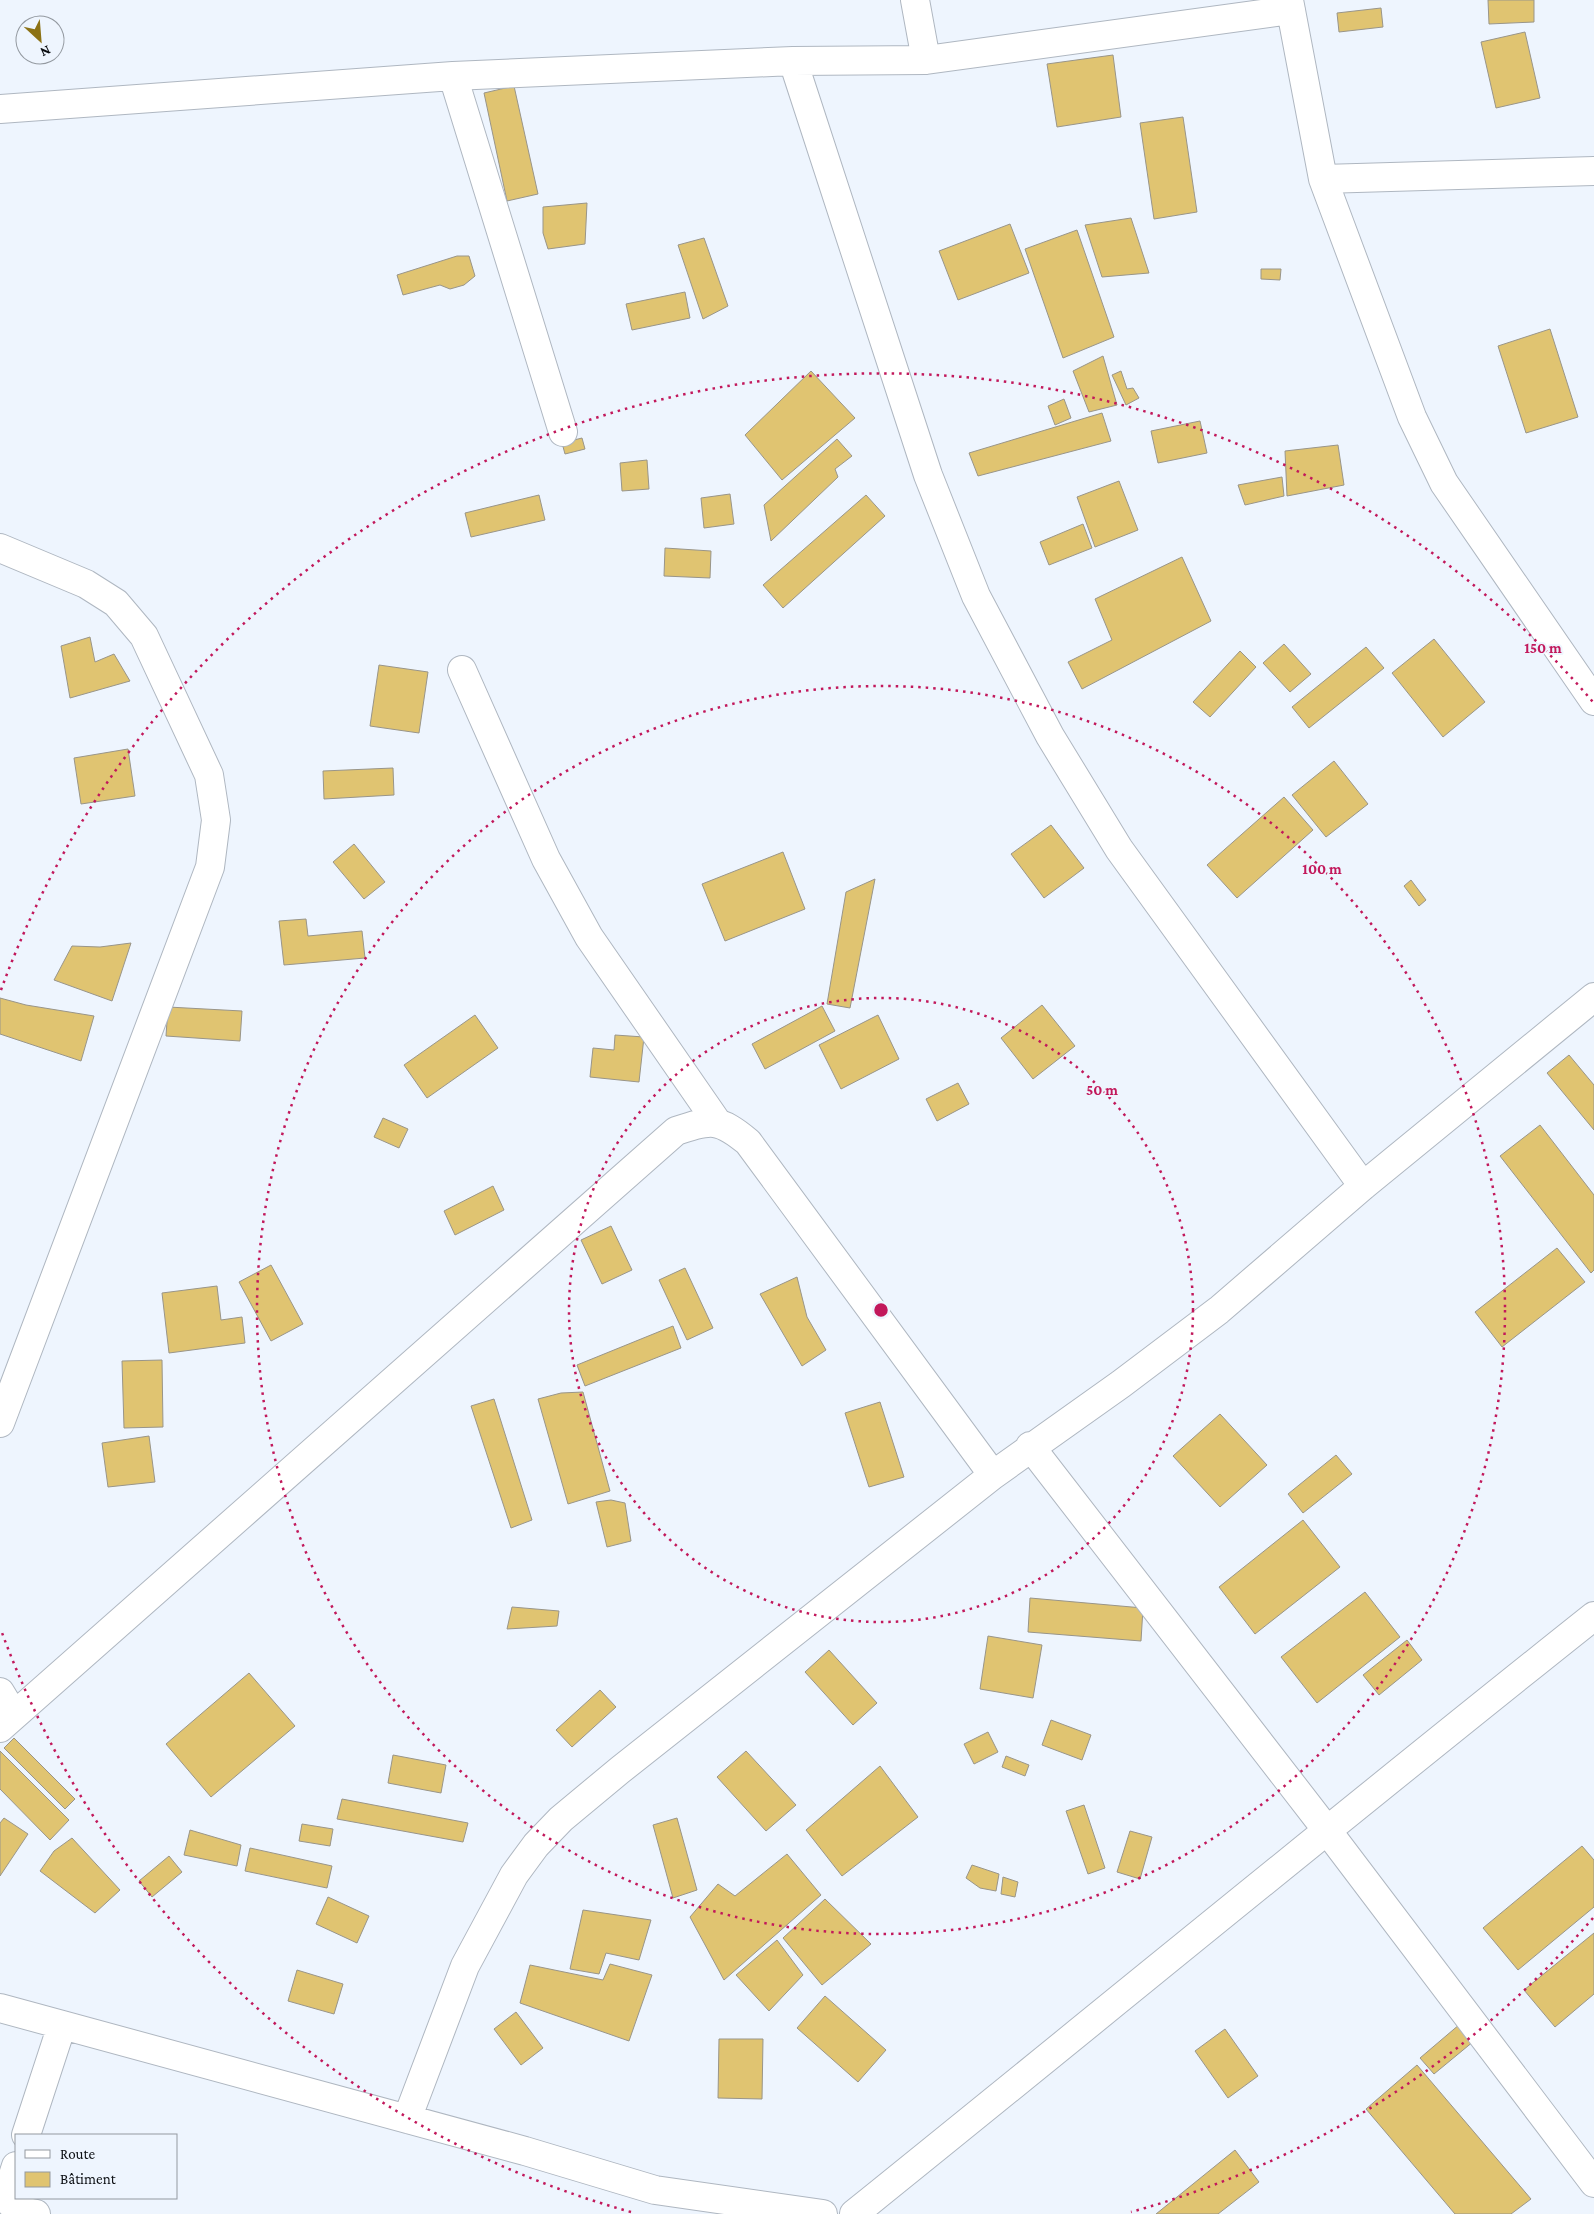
<svg xmlns="http://www.w3.org/2000/svg" width="1594" height="2214" font-family="'Crimson Pro',serif">
	<rect width="100%" height="100%" fill="#eef5fe"/>
	<path fill="#e0c471" stroke="#999589" d="M1488,0H1534V22L1489,24Z
		M1381,8L1383,27L1339,32L1337,13Z
		M1525,32L1540,98L1496,108L1481,42Z
		M1113,55L1121,117L1057,127L1047,64Z
		M514,86L538,194L507,201L484,93Z
		M1183,117L1197,212L1154,219L1140,123Z
		M587,203L585,244L548,249L543,233V207Z
		M1131,218L1149,273L1102,277L1085,225Z
		M1010,224L1029,273L958,300L939,251Z
		M1077,230L1114,337L1063,358L1025,249Z
		M704,238L728,306L703,319L678,245Z
		M457,256H469L475,276L464,285L450,289L440,285L403,295L397,275Z
		M1261,269H1281L1280,280L1261,279Z
		M685,292L690,318L632,330L626,304Z
		M1550,329L1578,417L1526,433L1498,346Z
		M1103,356L1117,405L1089,412L1073,371Z
		M811,371L855,418L782,480L745,435Z
		M1121,371L1127,389L1133,388L1139,398L1126,405L1112,375Z
		M1064,399L1071,418L1055,425L1048,406Z
		M1102,413L1111,441L978,476L969,453Z
		M1200,421L1207,453L1158,463L1151,431Z
		M582,438L585,449L565,454L562,443Z
		M837,439L852,456L835,469L838,477L771,541L764,505Z
		M1338,445L1344,485L1287,496L1285,451Z
		M647,460L649,489L622,491L620,463Z
		M1282,477L1284,496L1245,505L1238,485Z
		M1119,481L1138,530L1095,547L1077,497Z
		M730,494L734,524L704,528L701,498Z
		M539,495L545,520L471,537L465,513Z
		M866,495L885,516L783,608L763,585Z
		M1083,524L1092,548L1049,565L1040,542Z
		M665,548L711,551L710,578L664,576Z
		M1182,557L1211,621L1082,689L1068,662L1112,640L1095,599Z
		M90,637L95,662L114,654L130,681L70,698L61,646Z
		M1434,639L1485,702L1443,737L1392,673Z
		M1284,644L1311,674L1290,692L1263,663Z
		M1366,647L1384,668L1309,728L1292,707Z
		M1240,651L1256,667L1210,717L1193,702Z
		M379,665L428,672L419,733L370,726Z
		M128,749L135,796L81,804L74,758Z
		M1334,761L1368,804L1326,837L1292,795Z
		M393,768L394,795L324,799L323,771Z
		M1284,797L1313,830L1237,898L1207,865Z
		M1051,825L1084,868L1044,898L1011,854Z
		M354,844L385,882L364,899L333,862Z
		M783,852L805,909L725,941L702,884Z
		M875,879L850,1008L827,1004L846,892Z
		M1411,880L1426,900L1419,906L1404,886Z
		M306,919L308,936L362,931L365,958L284,965L279,921Z
		M131,943L112,1001L54,980L72,946L100,947Z
		M0,998L26,1005L94,1016L81,1061L0,1034Z
		M1042,1005L1075,1046L1033,1079L1001,1038Z
		M822,1006L835,1031L765,1069L752,1044Z
		M168,1007L242,1011L240,1041L166,1036Z
		M475,1015L498,1048L427,1098L404,1065Z
		M878,1015L899,1059L841,1089L819,1045Z
		M615,1035L644,1037L639,1082L590,1077L593,1048L614,1050Z
		M1569,1055L1594,1085V1130L1547,1073Z
		M958,1083L969,1104L937,1121L926,1099Z
		M383,1118L408,1129L399,1148L374,1137Z
		M1540,1125L1594,1195V1270L1591,1273L1500,1156Z
		M493,1186L504,1210L455,1235L444,1211Z
		M611,1226L632,1270L602,1284L581,1240Z
		M1557,1248L1585,1282L1502,1347L1475,1312Z
		M271,1265L303,1324L271,1341L239,1282Z
		M685,1268L713,1328L687,1340L659,1280Z
		M797,1277L807,1317L826,1350L802,1366L760,1294Z
		M217,1286L221,1320L242,1317L245,1343L169,1353L162,1293Z
		M673,1326L681,1348L585,1386L577,1365Z
		M162,1360L163,1427L124,1428L122,1361Z
		M583,1392L610,1491L568,1504L538,1399L561,1393Z
		M494,1399L532,1520L511,1528L471,1406Z
		M880,1402L904,1477L869,1487L845,1413Z
		M1220,1414L1267,1465L1220,1507L1173,1456Z
		M149,1436L155,1482L108,1487L102,1443Z
		M1336,1455L1352,1474L1303,1513L1288,1494Z
		M611,1500L625,1503L631,1541L607,1547L596,1502Z
		M1303,1520L1340,1567L1255,1634L1219,1587Z
		M1365,1592L1400,1637L1317,1703L1281,1657Z
		M1030,1598L1143,1608L1141,1641L1028,1632Z
		M512,1607L559,1611L557,1626L507,1629Z
		M988,1636L1042,1645L1033,1698L980,1689Z
		M1407,1640L1422,1660L1379,1695L1363,1675Z
		M829,1650L877,1703L853,1725L805,1672Z
		M249,1673L295,1726L211,1797L166,1744Z
		M600,1690L616,1707L572,1747L556,1730Z
		M1051,1720L1091,1735L1082,1760L1042,1745Z
		M988,1732L998,1752L974,1764L964,1744Z
		M14,1738L75,1799L65,1809L4,1748Z
		M0,1751L69,1820L50,1840L0,1789Z
		M746,1751L796,1805L766,1831L717,1777Z
		M393,1755L446,1765L441,1793L388,1783Z
		M1006,1756L1029,1765L1025,1776L1002,1767Z
		M880,1766L918,1817L842,1876L806,1830Z
		M342,1799L468,1823L463,1842L337,1819Z
		M1084,1805L1105,1868L1088,1874L1066,1811Z
		M4,1818L28,1834L0,1876V1823Z
		M677,1818L697,1890L673,1898L653,1825Z
		M302,1824L333,1829L330,1846L299,1841Z
		M190,1830L241,1845L237,1866L184,1855Z
		M1130,1831L1152,1837L1140,1879L1117,1872Z
		M72,1838L120,1890L95,1913L40,1871L54,1851Z
		M1582,1846L1594,1860V1907L1518,1970L1483,1928Z
		M250,1848L332,1866L327,1888L245,1871Z
		M787,1854L821,1895L724,1980L690,1917L718,1884L735,1896Z
		M169,1856L182,1872L152,1897L139,1881Z
		M972,1865L999,1874L996,1891L980,1888L966,1878Z
		M1003,1877L1018,1882L1015,1897L1001,1894Z
		M328,1897L369,1916L357,1943L316,1924Z
		M825,1899L871,1944L822,1985L783,1938Z
		M583,1910L651,1920L639,1960L606,1953L599,1974L570,1969Z
		M1594,1933V1994L1555,2027L1524,1990Z
		M777,1940L803,1975L769,2011L736,1975Z
		M610,1964L652,1975L629,2041L520,2003L530,1965L603,1980Z
		M297,1970L343,1984L334,2014L288,2001Z
		M825,1996L886,2050L858,2082L797,2028Z
		M516,2012L543,2048L521,2065L494,2029Z
		M1460,2024L1474,2041L1434,2074L1420,2058Z
		M1225,2029L1258,2076L1228,2098L1195,2051Z
		M719,2039H763L762,2099L718,2098Z
		M1417,2065L1531,2199L1511,2214H1455L1366,2109Z
		M1235,2150L1259,2182L1218,2214H1156Z"/>
	<g fill="none" stroke-linecap="round" stroke-linejoin="round">
		<g stroke="#afb7c1" stroke-width="30">
			<path id="minor" d="M915,0L926,60
				M1289,0L1323,179L1412,417L1444,483L1594,701
				M793,61L928,475L976,596L1050,736L1119,849L1363,1186
				M453,76L563,432
				M0,109L453,76L793,61L926,60L1291,10
				M1323,179L1594,171
				M0,548L86,584L116,603L144,636L209,775L216,820L210,867L0,1423
				M462,670L546,859L589,937L717,1122
				M1030,1446L1326,1829L1594,2183
				M0,1692L14,1715
				M0,1728L676,1131C711,1119 719,1118 748,1142L993,1475
				M0,2008L525,2151L655,2190L823,2214
				M407,2119L465,1966L514,1875L536,1845L561,1819L620,1770L993,1475L1121,1384L1219,1310L1363,1186L1594,997
				M26,2135L62,2025
				M16,2166C6,2198 0,2206 36,2214
				M854,2214C1101,2015 1346,1813 1594,1616"/>
		</g>
		<use href="#minor" stroke="#fff" stroke-width="28"/>
	</g>
	<g fill="none" stroke="#c2185b" stroke-width="2.5" stroke-dasharray="2.5 5">
		<circle cx="881" cy="1310" r="312"/>
		<circle cx="881" cy="1310" r="624"/>
		<path d="M1593 1918A936 936 0 0 1 1131 2212M631 2212A936 936 0 0 1 1 1630M1 990A936 936 0 0 1 1593 702"/>
	</g>
	<circle cx="881" cy="1310" r="8" fill="#c2185b" stroke="#eef5fe" stroke-width="2.5"/>
	<g font-size="15" text-anchor="middle" font-weight="bold" fill="#c2185b" stroke="#eef5fe" stroke-width="4" stroke-linejoin="round" paint-order="stroke">
		<text x="1543" y="653">150 m</text>
		<text x="1322" y="874">100 m</text>
		<text x="1102" y="1095">50 m</text>
	</g>
	<rect x="15" y="2134" width="162" height="65" fill="#eef5fe" stroke="#9399a0"/>
	<rect x="25" y="2150" width="25" height="8" fill="#ffffff" stroke="#9399a0"/>
	<text x="60" y="2159" font-size="15" fill="#0b0e12">Route</text>
	<rect x="25" y="2172" width="25" height="15" fill="#e0c471" stroke="#9399a0"/>
	<text x="60" y="2184" font-size="15" fill="#0b0e12">Bâtiment</text>
	<g transform="translate(40 40) rotate(154)"><circle r="24" fill="#eef5fe" stroke="#9399a0"/>
	<path d="M0-4L9 19L0 12L-9 19Z" fill="#8c7215"/>
	<text y="-8" font-size="14" font-weight="bold" text-anchor="middle" fill="#0b0e12">N</text>
	</g>
</svg>
